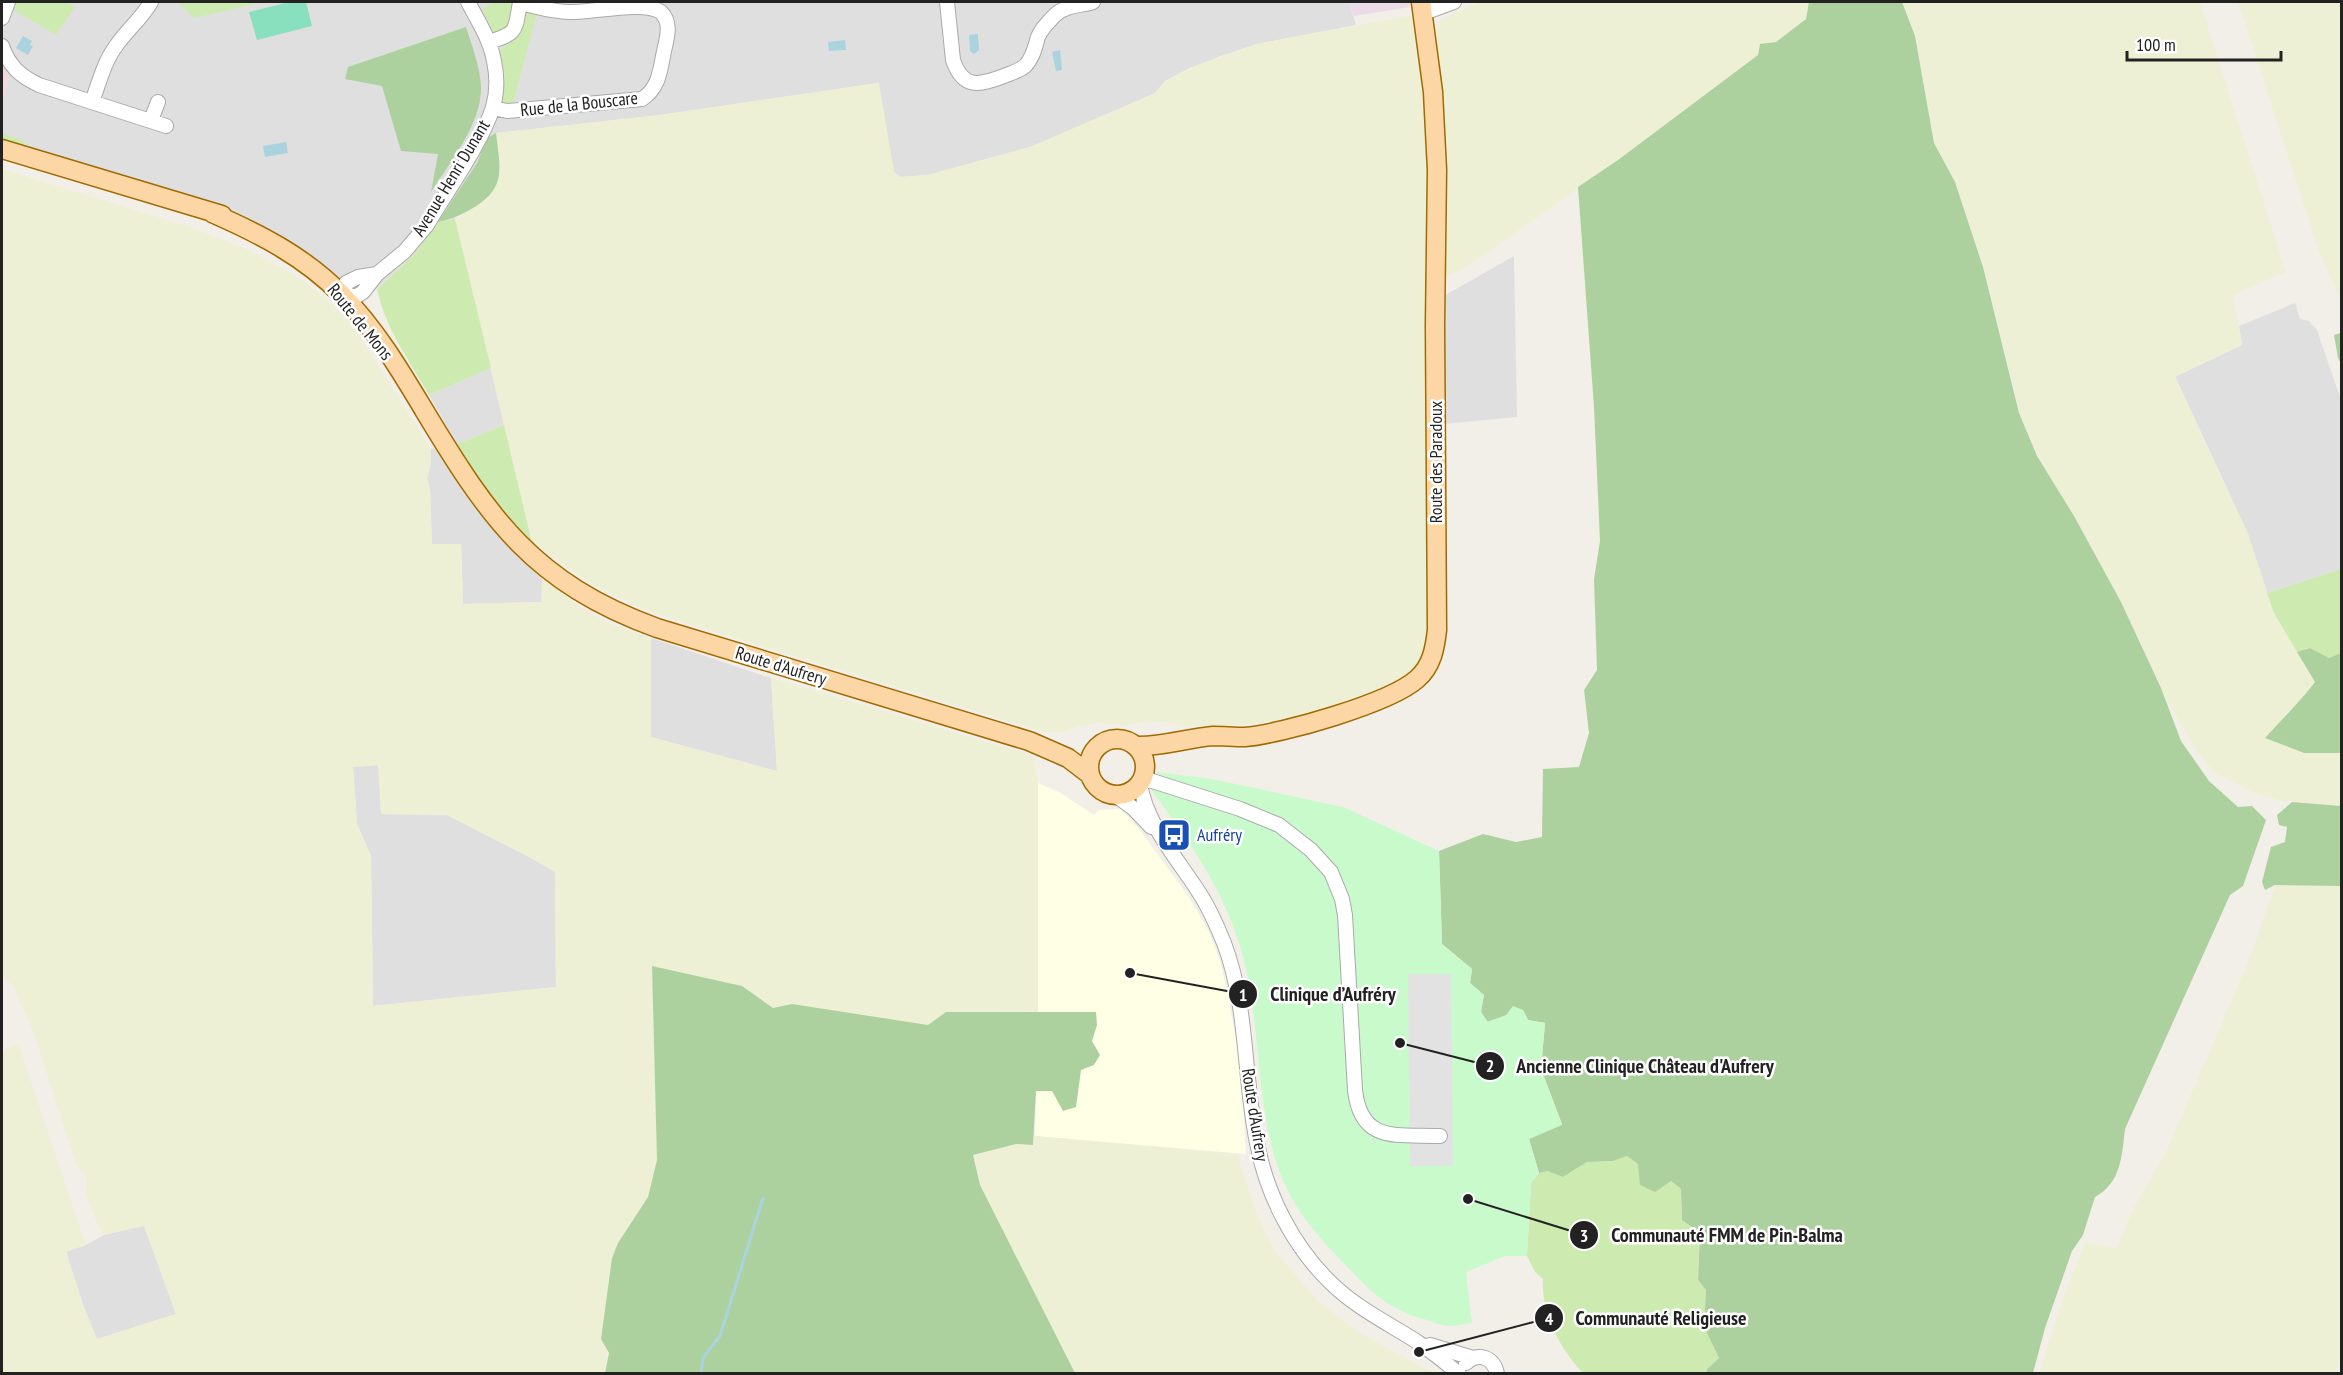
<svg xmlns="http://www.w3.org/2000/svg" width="2343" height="1375" font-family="'PT Sans Narrow',sans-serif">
	<rect width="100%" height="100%" fill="#f2efe9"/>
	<path fill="#e0dfdf" d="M2,2H1349L1356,25L1257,44L1221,56L1190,68L1165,81L1155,93L1070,131L1030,147L928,175L900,177L894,172L878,83L660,115L497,133L455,219L438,222L414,255L352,311L254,235L2,155Z
		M1514,256L1517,417L1443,424L1442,297Z
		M2295,303L2300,319L2309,321L2317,330L2341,400V569L2267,593L2248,534L2175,376L2242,345L2239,326Z
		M491,368L504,425L457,444L429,395Z
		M437,448L479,510L514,553L542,579V602L463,604L461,544L432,545L430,488L427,479L431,463V449Z
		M651,638L771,678L777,771L651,737Z
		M379,765L381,814L447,815L531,858L555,872L556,987L373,1006L371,856L357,824L353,767Z
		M144,1225L176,1314L97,1339L83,1305L66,1251L86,1245L104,1235Z"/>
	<path fill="#f2dad9" d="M2,66L10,76L2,103Z"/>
	<path fill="#ebdbe8" d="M1349,2H1409L1410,7L1354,16Z"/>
	<path fill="#ffffe5" d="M1038,783L1061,793L1094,815L1099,810L1121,809L1139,829L1189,897L1208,930L1220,960L1226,986L1240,1061L1246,1154L1035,1136L1038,1011Z"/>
	<path fill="#eef0d5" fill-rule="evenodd" d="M1480,2H1811L1806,19L1776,42L1760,44L1758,55L1718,86L1554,206L1469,265L1446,277L1447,202L1444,125L1436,29L1442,19Z
		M1902,2H2200L2286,272L2233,295L2242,345L2175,377L2248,534L2274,613L2315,682L2302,700L2286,713L2304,753H2341V806L2278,800L2255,793L2215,773L2193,747L2161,688L2121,602L2037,456L2019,413L2007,360L1955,182L1934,143L1915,36Z
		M2238,2H2341V301L2318,249Z
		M1413,15L1420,48L1428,120L1429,238L1426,269L1428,310L1430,631L1427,648L1414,673L1389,689L1304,716L1280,721L1240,725L1184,726L1160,721L1124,725L1100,723L1079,726L1064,732H1044L680,621L631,604L592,584L532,543L455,219L485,201L500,174L496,133L660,115L879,83L894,172L900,177L928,175L1030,147L1155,93L1165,81L1190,68L1257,44Z
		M2,169L190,227L249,250L295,275L333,305L354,327L431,449V463L427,479L430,488L432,544H461L463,604L541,602L542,579L584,609L611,624L651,638V737L777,771L771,678L1034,756L1038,783V1011L946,1012L929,1025L792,1004L773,1008L742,986L652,966L657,1160L648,1197L618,1243L605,1373H2V1051L13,1045L19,1046L86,1245L66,1252L83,1305L97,1339L176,1314L144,1226L104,1235L99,1228L86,1195L87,1178L77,1167L34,1034L12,985L2,977ZM378,765L381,814L447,815L531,858L555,872L556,987L373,1006L371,856L357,824L353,767Z
		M2275,885L2341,886L2342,1292L2340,1359L2337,1373L2039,1374L2065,1292L2086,1242L2116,1249L2134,1207L2167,1150L2251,955Z
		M1035,1136L1237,1154L1257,1214L1275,1251L1317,1300L1360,1333L1434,1373H1075L980,1185L973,1155L1016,1144L1033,1145Z"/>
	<path fill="#cdebb0" d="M16,2H67L75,7L56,35L12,9Z
		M178,2H264L194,18Z
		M495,2H514L510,27L500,33L493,32L482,9Z
		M530,11L537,13L512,107L502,101L505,74L500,51C506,44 515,41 519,33C523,24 520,16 530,11Z
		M2,133L25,141L23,149L2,142Z
		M455,219L491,368L429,395C409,360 385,328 377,289L414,255L438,222Z
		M504,425L532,543C498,515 478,481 457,444Z
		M2341,569V653L2329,658L2310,648L2297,652L2274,613L2267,593Z
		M1627,1156L1671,1181L1681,1189L1682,1220L1700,1233L1698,1280L1706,1290L1704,1327L1719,1358L1707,1369V1373H1583C1560,1349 1541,1313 1543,1279L1535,1272L1527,1256L1531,1183L1539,1173L1547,1171L1563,1177L1587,1162L1613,1161Z"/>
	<path fill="#add19e" d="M1809,2H1902L1915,36L1934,143L1955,182L1983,267L2019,413L2037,456L2074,516L2121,602L2161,688L2181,741L2209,781L2238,807L2252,806L2266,820L2243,886L2230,895L2125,1129C2122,1156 2121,1183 2095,1197L2083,1235L2072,1251L2045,1328L2033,1373H1707V1369L1719,1358L1704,1327L1706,1290L1698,1280L1700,1233L1682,1220L1681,1189L1671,1181L1655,1192L1640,1185L1638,1164L1627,1156L1613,1161L1587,1162L1563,1177L1547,1171L1539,1173L1529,1139L1562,1124L1541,1069L1545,1023L1528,1020L1523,1010L1487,1022L1481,1012L1484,995L1470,983L1472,969L1442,944L1439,851L1483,834L1516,842L1542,837L1543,769L1579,767L1589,733L1584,690L1597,670L1594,579L1600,541L1594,407L1578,187L1618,160L1758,55L1760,44L1776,42L1806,19Z
		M466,27C472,46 480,66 481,87C482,123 450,162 431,192L438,154L401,151L382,86L345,79L348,67Z
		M496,133C500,168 507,188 473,208C461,215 452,219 438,222L477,163L487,138Z
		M2341,333H2342L2341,364L2338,358L2334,335Z
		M2310,648L2329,658L2341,653V753H2304L2265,738C2282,719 2300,702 2315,682L2297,652Z
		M2292,802L2341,806V886L2275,885L2265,890L2262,882L2271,847L2285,842L2287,827L2279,825L2277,815Z
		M652,966L742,986L773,1008L792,1004L928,1025L946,1012H1096L1097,1025L1092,1041L1100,1055L1094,1065L1081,1070L1076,1107L1063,1111L1052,1091H1036L1033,1145L1016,1144L973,1155L980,1185L1075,1373H605L609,1353L601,1339L612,1258L618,1243L648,1197L657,1160Z"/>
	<path fill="#c8facc" d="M1157,772L1212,779L1343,807L1439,851L1442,944L1472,969L1470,983L1484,995L1481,1012L1488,1022L1506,1015L1513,1006L1523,1010L1528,1020L1545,1023L1541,1069L1562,1125L1529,1139L1539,1173L1531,1183L1527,1256H1505L1466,1272L1472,1323C1465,1324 1457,1326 1449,1326C1442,1326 1434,1322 1427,1320C1398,1313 1380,1300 1359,1279C1334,1253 1307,1227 1290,1195C1254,1128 1263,1034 1244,960C1228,896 1190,841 1151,790Z"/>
	<path fill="#88e0be" d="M290,2H306L312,26L257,40L249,12Z"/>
	<path fill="#e2e2e2" d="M1408,974H1451L1453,1166H1410Z"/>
	<path fill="#aad3df" d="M978,34L979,50L974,54L970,51L969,35Z
		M23,36L32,41L30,45L33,46L28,55L16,48Z
		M845,40L846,50L829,51L828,42Z
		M1060,50L1062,70L1056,71L1052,52Z
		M286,142L288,153L265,157L263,146Z"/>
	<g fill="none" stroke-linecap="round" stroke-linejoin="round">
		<path stroke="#aad3df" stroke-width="3" d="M701,1374L703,1358L720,1336L763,1198"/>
		<g stroke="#a9a9a9" stroke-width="16">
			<path id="minor" d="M947,2L953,60C963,90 980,85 1004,76C1011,73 1019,71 1025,66C1033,58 1035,47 1038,37C1041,29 1049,21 1055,15C1066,5 1080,6 1093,2
				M1424,13L1454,2
				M2,18L8,2
				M489,42C518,33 515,31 520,2
				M2,46C9,66 20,76 39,85L166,126
				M92,102C99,83 104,62 116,46C127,30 142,18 151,2
				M493,108L507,111L642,99C659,88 660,71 664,51C667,38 672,23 661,12C644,0 591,13 570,12C553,12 536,7 520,3
				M151,120L158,102
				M377,274L358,277L346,283L344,296H357L363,292L377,274L405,251L427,225C447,191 482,143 493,107C497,93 497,75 494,61C490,39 478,21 468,2
				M1143,778L1240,809L1279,825L1311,850L1331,872L1342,899L1345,915L1355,1090C1361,1144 1397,1134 1440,1136
				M1140,783C1146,825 1178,859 1200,894C1210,909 1217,926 1224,943C1249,1009 1243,1080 1258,1148C1268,1197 1294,1247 1330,1282C1355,1307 1386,1322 1416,1341C1431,1351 1445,1362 1459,1374
				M1115,795L1133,808L1151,827
				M1430,1345L1473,1358
				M1466,1363C1478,1352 1494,1357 1497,1374"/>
		</g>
		<g stroke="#a06b00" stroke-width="21">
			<path id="major" d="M2,149L222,215
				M212,213C260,234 305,257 342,295C375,328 400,370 424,410C489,518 533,583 657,628L1029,741L1068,758L1089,774
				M1089 767a28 28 0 1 1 56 0a28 28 0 1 1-56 0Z
				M1136,746C1162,747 1187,738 1213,736C1223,736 1234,737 1245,737C1282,734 1390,703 1417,679C1432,666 1435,648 1437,630L1435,325L1437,170L1433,92L1421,2"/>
		</g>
		<use href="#minor" stroke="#fff" stroke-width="14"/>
		<use href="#major" stroke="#fcd6a4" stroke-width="18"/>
	</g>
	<defs>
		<g id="bus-square" transform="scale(1.725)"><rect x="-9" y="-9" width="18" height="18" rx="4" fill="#1a4fb4" stroke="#fff"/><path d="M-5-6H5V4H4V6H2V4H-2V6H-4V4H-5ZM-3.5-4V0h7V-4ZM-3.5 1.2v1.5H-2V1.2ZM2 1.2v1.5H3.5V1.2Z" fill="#fff"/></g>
	</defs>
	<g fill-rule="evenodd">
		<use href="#bus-square" x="1174" y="835"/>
	</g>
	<g text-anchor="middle" stroke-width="5" stroke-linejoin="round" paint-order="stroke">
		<g font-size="18" fill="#222" stroke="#fff">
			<text transform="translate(579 104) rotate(-6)" y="6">Rue de la Bouscare</text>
			<text transform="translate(451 178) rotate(-59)" y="6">Avenue Henri Dunant</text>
			<text transform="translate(360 322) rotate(51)" y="6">Route de Mons</text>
			<text transform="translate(1436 462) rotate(-90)" y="6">Route des Paradoux</text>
			<text transform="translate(781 666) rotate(17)" y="6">Route d'Aufrery</text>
			<text transform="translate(1255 1115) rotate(81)" y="6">Route d'Aufrery</text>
		</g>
		<g font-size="18" fill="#164399" stroke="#fff" text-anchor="start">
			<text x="1197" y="841">Aufréry</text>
		</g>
	</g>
	<path fill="none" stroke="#222" stroke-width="2" d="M1130 973L1243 994M1400 1043L1490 1066M1468 1199L1584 1235M1419 1352L1549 1318"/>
	<g fill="#222" stroke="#fff" stroke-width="2">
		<circle cx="1130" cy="973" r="6"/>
		<circle cx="1400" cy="1043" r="6"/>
		<circle cx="1468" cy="1199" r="6"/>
		<circle cx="1419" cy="1352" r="6"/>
		<circle cx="1243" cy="994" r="15"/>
		<circle cx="1490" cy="1066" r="15"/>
		<circle cx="1584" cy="1235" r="15"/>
		<circle cx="1549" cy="1318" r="15"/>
	</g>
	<g font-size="18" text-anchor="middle" font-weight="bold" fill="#fff">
		<text x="1243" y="1001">1</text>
		<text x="1490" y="1072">2</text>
		<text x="1584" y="1242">3</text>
		<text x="1549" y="1325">4</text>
	</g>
	<g font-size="20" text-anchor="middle" font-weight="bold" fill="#222" stroke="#fff" stroke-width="5" stroke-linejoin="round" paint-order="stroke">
		<text x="1333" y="1001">Clinique d’Aufréry</text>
		<text x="1645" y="1073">Ancienne Clinique Château d'Aufrery</text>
		<text x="1727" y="1242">Communauté FMM de Pin-Balma</text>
		<text x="1661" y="1325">Communauté Religieuse</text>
	</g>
	<rect width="2343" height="1375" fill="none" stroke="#222222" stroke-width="6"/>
	<path d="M2127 51v9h154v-9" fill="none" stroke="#222222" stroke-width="3"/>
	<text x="2136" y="51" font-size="18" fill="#222222" stroke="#ffffff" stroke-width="4.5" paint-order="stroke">100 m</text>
</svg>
